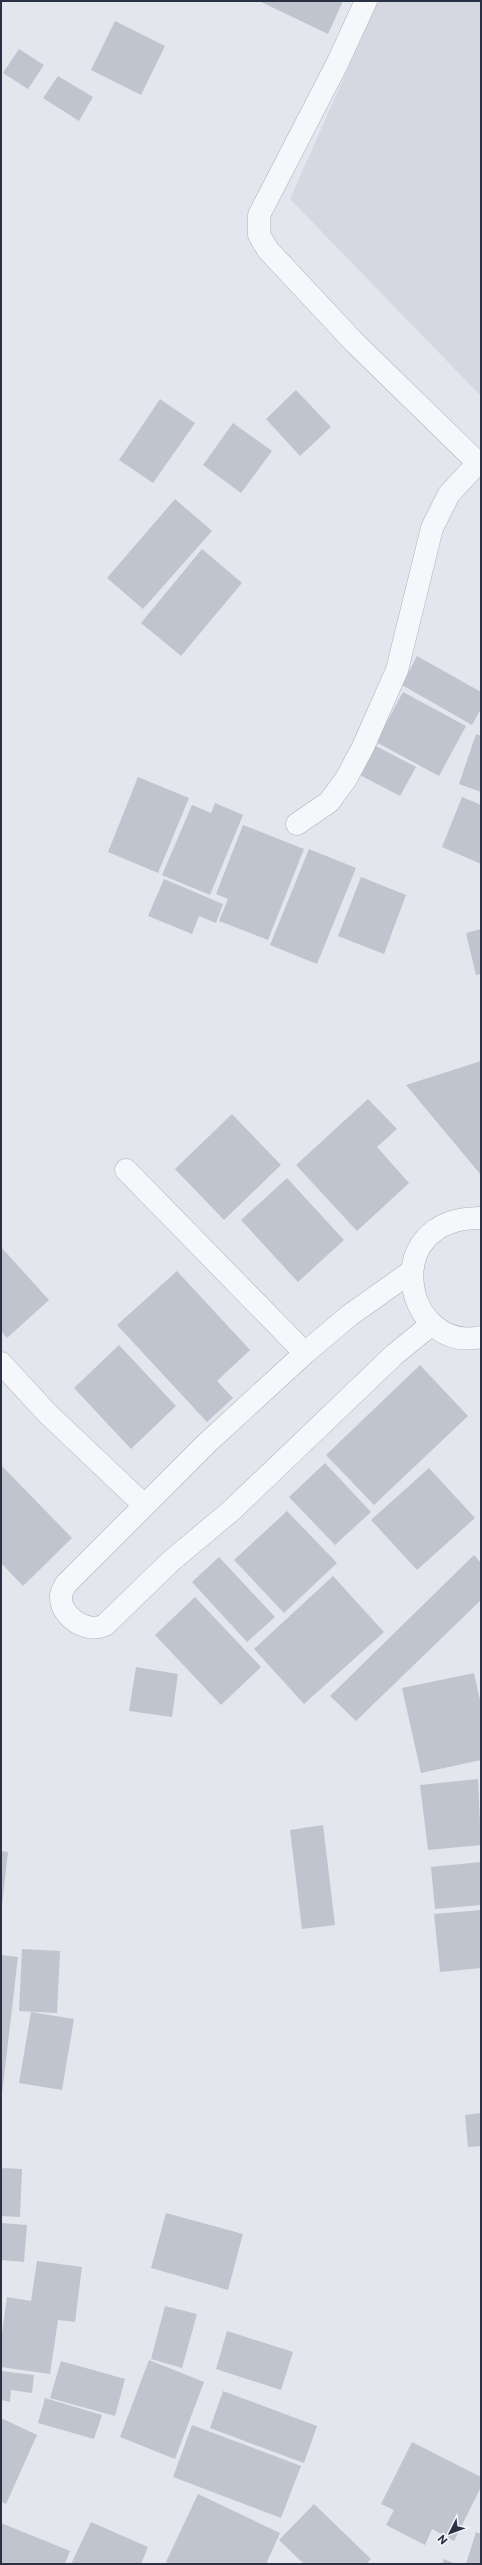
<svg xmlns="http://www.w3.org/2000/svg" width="482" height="2565" font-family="Commissioner,sans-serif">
	<rect width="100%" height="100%" fill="#e3e6ec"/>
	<path fill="#d5d8e1" d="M378,1H481V396L290,199Z"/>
	<path fill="#c0c4cf" d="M259,1H343L328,34Z
		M115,21L165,46L141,95L91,70Z
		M19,49L44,65L28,89L3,73Z
		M58,76L93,97L79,121L43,98Z
		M296,390L331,427L300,456L266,419Z
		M160,399L195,423L153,483L119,460Z
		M233,423L272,451L241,493L203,465Z
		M175,499L212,531L143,609L107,578Z
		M202,549L242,583L181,656L141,623Z
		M417,656L481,692V709L472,725L402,685Z
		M403,692L466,726L439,776L376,742Z
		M476,734L481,736V792L459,784Z
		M374,745L416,767L400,796L358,774Z
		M138,777L189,798L158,873L108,852Z
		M462,797L481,805V864L442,847Z
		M215,803L243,815L210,895L162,875L192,805L211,813Z
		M243,825L304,849L268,940L219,921L228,899L216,894Z
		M309,849L356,868L317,964L270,945Z
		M361,877L406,895L384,954L338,936Z
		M164,879L223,904L216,923L199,916L192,934L148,916Z
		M481,929V974L476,975L466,933Z
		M481,1061V1175L406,1085Z
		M368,1099L397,1129L377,1147L409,1183L357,1231L296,1165Z
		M232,1114L281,1165L224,1220L175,1169Z
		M287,1178L344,1240L298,1282L241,1220Z
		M1,1247L49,1300L7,1338L1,1331Z
		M177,1271L250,1350L217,1381L233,1398L207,1422L117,1325Z
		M119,1345L176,1406L131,1449L74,1388Z
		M420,1365L468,1416L374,1505L326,1455Z
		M325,1463L371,1512L335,1545L289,1497Z
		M1,1465L72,1538L23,1586L1,1563Z
		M429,1468L475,1518L417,1570L371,1520Z
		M287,1511L337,1563L284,1613L234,1560Z
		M474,1555L481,1563V1600L356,1721L330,1696Z
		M219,1557L275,1617L247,1642L192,1582Z
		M333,1576L384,1632L304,1704L254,1649Z
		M195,1597L261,1667L221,1705L155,1635Z
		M136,1667L178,1674L172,1717L129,1711Z
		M474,1673L481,1705V1760L421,1773L402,1688Z
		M478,1779L481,1845L428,1850L420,1785Z
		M323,1825L335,1925L302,1929L290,1830Z
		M1,1851L8,1852L2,1905H1Z
		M481,1862V1905L435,1909L431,1867Z
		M481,1910V1968L440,1972L434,1914Z
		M22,1949L60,1951L57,2013L19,2011Z
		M1,1955L18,1957L2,2094H1Z
		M31,2012L74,2019L62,2090L19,2083Z
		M481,2113V2146L468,2147L465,2115Z
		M1,2168L22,2169L20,2217L1,2216Z
		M166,2213L243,2234L228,2290L151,2268Z
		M1,2223L27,2225L24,2262L1,2260Z
		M37,2261L82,2267L75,2322L58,2320L50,2374L1,2367V2340L7,2297L31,2301Z
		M165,2306L197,2314L182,2368L151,2359Z
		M227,2331L293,2352L281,2390L216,2369Z
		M149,2360L204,2382L175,2459L120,2437Z
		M61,2361L125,2379L115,2416L50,2398Z
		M1,2371L34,2375L32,2393L11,2390L10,2402L1,2400Z
		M223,2391L317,2426L304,2463L210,2428Z
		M45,2398L102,2415L94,2439L38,2423Z
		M1,2418L37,2435L6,2504L1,2502Z
		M192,2425L301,2466L281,2518L173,2477Z
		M412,2442L481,2477V2487L454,2541L432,2529L425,2545L386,2525L394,2510L381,2504Z
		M198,2494L280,2533L266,2564H170L166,2562Z
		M314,2504L371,2559L366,2564H304L279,2540Z
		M91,2522L148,2547L141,2564H71Z
		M1,2523L70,2551L65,2564H1Z
		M476,2532L481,2534V2564H466Z
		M444,2559L456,2564H442Z"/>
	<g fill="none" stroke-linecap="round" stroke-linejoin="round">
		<g stroke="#acb0ba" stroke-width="23">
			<path id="minor" d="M366,1L337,64L259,215V235L268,250L354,342L481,466
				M297,824L329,802L346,779L363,747L397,670L432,528L449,494L478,463
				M126,1170L305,1353
				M481,1218C376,1217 404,1354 481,1337
				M412,1271L350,1315L305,1353L207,1443L66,1584C64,1588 61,1592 61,1596C60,1617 87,1634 105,1625L171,1561L232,1510L395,1354L432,1324
				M1,1363L47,1413L144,1505"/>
		</g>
		<use href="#minor" stroke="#f6f7fa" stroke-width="22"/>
	</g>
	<rect width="482" height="2565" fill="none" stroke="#2a3145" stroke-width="4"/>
	<g transform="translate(450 2533) rotate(228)" stroke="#f3f5f9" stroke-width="3" paint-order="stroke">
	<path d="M0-3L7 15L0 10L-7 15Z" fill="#2a3145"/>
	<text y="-6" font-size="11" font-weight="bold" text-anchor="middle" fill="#2a3145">N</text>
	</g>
</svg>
